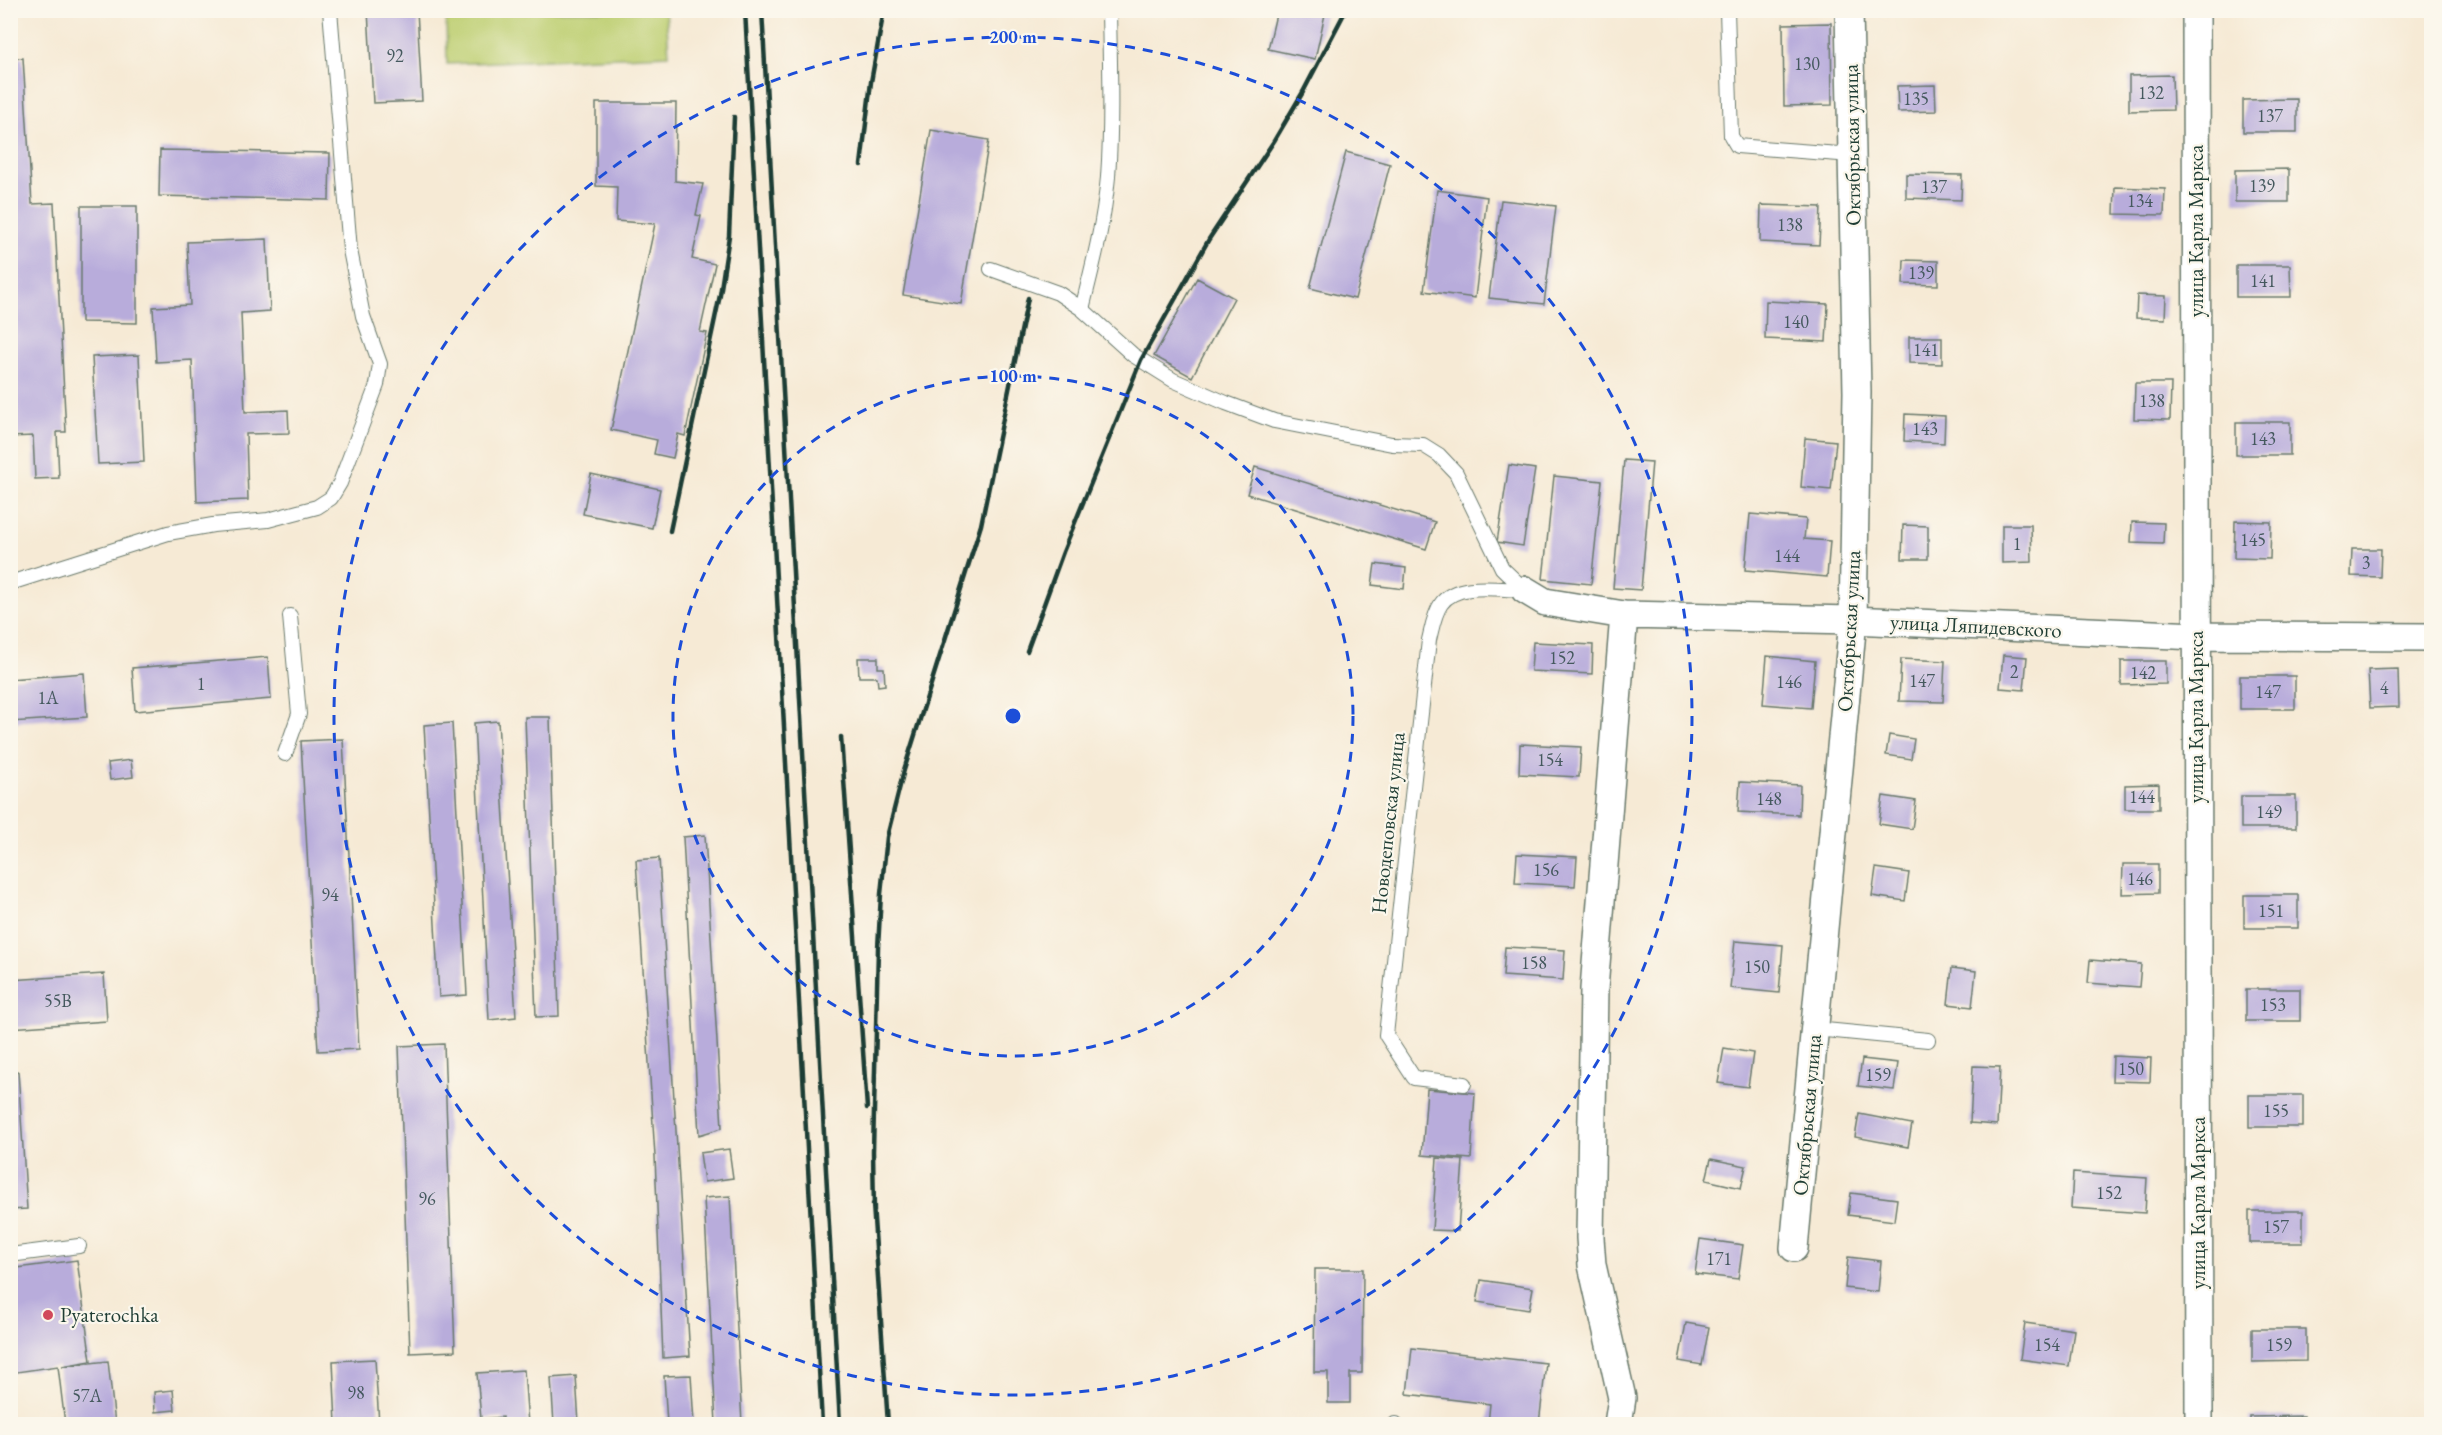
<svg xmlns="http://www.w3.org/2000/svg" width="2442" height="1435" font-family="'EB Garamond',serif">
	<rect width="100%" height="100%" fill="#fbf7ec"/>
	<filter id="ink" filterUnits="userSpaceOnUse"><feTurbulence type="fractalNoise" baseFrequency=".0167" numOctaves="2"/><feDisplacementMap in="SourceGraphic" scale="12" xChannelSelector="R" yChannelSelector="G"/><feConvolveMatrix kernelMatrix="1 2 1 2 8 2 1 2 1" color-interpolation-filters="sRGB"/></filter>
	<filter id="wash" filterUnits="userSpaceOnUse"><feTurbulence type="fractalNoise" baseFrequency=".008" numOctaves="4" result="noise"/><feDisplacementMap in="SourceGraphic" scale="24" xChannelSelector="R" yChannelSelector="G"/><feGaussianBlur stdDeviation="1.35" result="paint"/><feColorMatrix in="noise" values="0 0 0 0 0 0 0 0 0 0 0 0 0 0 0 0 0 1.4 0 .05"/><feComposite in="paint" operator="in"/></filter>
	<g filter="url(#wash)">
		<rect width="100%" height="100%" fill="#f6ead5"/>
		<path fill="#becf72" stroke="#6e8653" stroke-width="1.5" d="M446,11H666L669,55L447,64Z"/>
		<g id="blocks">
			<path fill="#b8acdb" d="M368,10H417L422,101L373,103Z
				M1277,10H1326L1315,59L1268,49Z
				M1831,23L1832,105L1784,106L1783,24Z
				M23,58L32,204L54,203L66,432H57L59,478L35,479L33,436L10,437V59Z
				M2172,75L2173,110L2129,111V76Z
				M1935,85L1936,111L1898,112L1897,86Z
				M2297,99V132H2243V100Z
				M596,103H676L675,181L703,184L696,215L701,216L692,259L715,264L700,332L707,333L685,436L678,434L673,458L654,454L657,440L611,430L655,224L616,221L617,187L596,186Z
				M931,130L989,140L961,304L903,295Z
				M160,150L330,153L329,200L159,196Z
				M1346,152L1390,164L1355,299L1310,288Z
				M2289,169V202H2235V170Z
				M1906,174L1962,175L1961,200L1906,198Z
				M2115,187L2165,189L2164,215L2114,214Z
				M1437,190L1487,197L1475,298L1424,291Z
				M1501,200L1556,206L1544,304L1489,298Z
				M1761,205L1821,207L1819,245L1760,242Z
				M81,206H137V323L81,322Z
				M267,239L270,311L241,313L245,412L288,410L289,433L246,434L248,500L197,502L192,360L156,362L153,307L190,305L187,242Z
				M1904,260L1938,261V285L1903,284Z
				M2236,265H2290L2291,297H2236Z
				M1197,278L1234,298L1192,377L1154,356Z
				M2137,295L2166,296L2165,319L2136,318Z
				M1766,301L1828,304L1826,342L1765,339Z
				M1909,337H1942V364L1909,363Z
				M139,355L144,462L98,464L92,357Z
				M2135,383H2171L2170,420L2134,419Z
				M1905,414L1945,416L1944,443L1904,441Z
				M2236,422H2290V455H2236Z
				M1805,438L1836,441L1831,490L1801,487Z
				M1624,460L1652,462L1641,590L1613,588Z
				M1509,465L1535,469L1523,546L1497,542Z
				M1255,467L1435,522L1426,549L1247,494Z
				M591,474L660,489L652,528L583,514Z
				M1554,476L1602,481L1591,584L1543,579Z
				M1750,514L1806,519L1804,539L1830,541L1827,577L1745,570Z
				M2235,521L2271,522L2270,559L2234,558Z
				M2132,522L2164,523L2163,544L2131,543Z
				M1903,525L1928,526V559H1902Z
				M2002,525H2031L2032,562L2002,563Z
				M2352,549H2381L2380,577L2351,576Z
				M1375,564L1406,568L1404,589L1372,585Z
				M1533,642L1593,645L1592,674L1531,671Z
				M2003,655L2027,657L2024,690L2000,688Z
				M1767,656L1815,661L1811,708L1763,704Z
				M268,657L271,699L135,711L132,668Z
				M858,658H878V668H884L885,685L878,686L877,677H859Z
				M1901,659L1945,661L1943,702L1899,701Z
				M2121,661H2166V684L2121,685Z
				M2398,669L2399,707L2370,708L2368,670Z
				M84,673L87,717L10,722V679Z
				M2240,676H2295V709H2240Z
				M525,717H550L559,1016L536,1017Z
				M498,721L516,1017L489,1020L474,723Z
				M452,723L467,995L439,997L424,725Z
				M1889,735L1914,739L1911,759L1886,755Z
				M343,739L359,1049L318,1051L301,741Z
				M1520,744L1581,747L1579,777L1519,774Z
				M131,760L133,777L110,780L108,763Z
				M1740,782L1800,785L1799,815L1738,812Z
				M2159,784V809H2125V785Z
				M1883,796L1916,801L1912,829L1879,824Z
				M2241,796H2296V828H2241Z
				M705,835L722,1128L699,1135L683,837Z
				M1517,854L1577,857L1575,886L1515,883Z
				M659,858L690,1356L663,1358L655,1156L636,860Z
				M2123,864H2158V893L2122,894Z
				M1876,868L1909,873L1905,901L1872,896Z
				M2244,895H2298V928H2244Z
				M1735,941L1783,945L1779,993L1730,988Z
				M1505,947L1565,950L1563,980L1503,976Z
				M2090,960L2141,964L2139,987L2088,983Z
				M1952,968L1976,971L1972,1007L1948,1004Z
				M104,974L107,1021L10,1028V980Z
				M2246,989H2300V1021H2246Z
				M444,1044L455,1351L410,1353L399,1046Z
				M1724,1048L1753,1053L1748,1087L1718,1083Z
				M2113,1056L2151,1058L2150,1082L2112,1081Z
				M1862,1059L1898,1063L1894,1090L1858,1086Z
				M1973,1066L2000,1067L1997,1125L1970,1123Z
				M18,1071L27,1209L10,1210V1072Z
				M1427,1089L1475,1093L1471,1159L1422,1155Z
				M2249,1095H2303V1127H2249Z
				M1859,1114L1912,1124L1908,1147L1855,1137Z
				M729,1149L733,1178L704,1182L700,1153Z
				M1437,1158L1463,1160L1458,1231L1432,1230Z
				M1711,1159L1746,1166L1741,1188L1706,1180Z
				M2073,1173L2147,1178L2145,1213L2071,1208Z
				M1851,1193L1897,1199L1894,1221L1848,1215Z
				M730,1196L742,1424H716L704,1198Z
				M2249,1211H2303V1243H2249Z
				M1700,1239L1743,1245L1738,1279L1695,1274Z
				M1848,1257L1881,1261L1878,1292L1845,1288Z
				M77,1260L91,1361L62,1366L108,1361L115,1424H65L58,1366L10,1373V1269Z
				M1315,1269H1363L1362,1373H1350V1403H1328V1372H1314Z
				M1481,1280L1533,1288L1529,1310L1477,1302Z
				M1686,1323L1709,1327L1702,1365L1679,1361Z
				M2025,1323L2074,1330L2069,1366L2020,1359Z
				M2252,1329H2306V1361L2252,1362Z
				M1412,1348L1546,1363L1539,1424H1488L1490,1404L1407,1394Z
				M375,1359L379,1424H336L333,1361Z
				M524,1370L528,1424H503V1417L481,1419L477,1373Z
				M691,1375L694,1424H667L664,1376Z
				M576,1376L579,1424H554L551,1378Z
				M173,1390L175,1410L155,1412L154,1392Z
				M2304,1416V1424H2250V1417Z"/>
		</g>
	</g>
	<g filter="url(#ink)">
		<use href="#blocks" fill-opacity="0" stroke="#6a7a6c" stroke-width="1.5"/>
		<g fill="none" stroke-linecap="round" stroke-linejoin="round">
			<g stroke="#6a7a6c" stroke-width="16">
				<path id="lane" d="M1109,10C1110,66 1112,122 1108,177C1104,222 1093,265 1082,309L1133,355L1173,380L1226,403L1274,421L1392,444L1423,445L1439,455L1456,473L1502,568L1525,590
					M1727,10L1731,136L1737,146L1852,155
					M991,269L1058,293L1082,309
					M10,583L168,533L213,525L268,520L317,507L331,498L340,483L377,385L380,364L363,316L350,250L330,10
					M285,754L299,714L290,616
					M1815,1029L1928,1040
					M1464,1084L1414,1078L1386,1035L1429,640C1432,628 1434,614 1441,604C1457,581 1500,590 1525,590
					M10,1255L79,1246
					M1395,1424H1396"/>
			</g>
			<g stroke="#6a7a6c" stroke-width="30">
				<path id="street" d="M2196,10L2199,1424
					M1525,590L1545,602L1624,615L1853,620L2196,636L2432,637
					M1794,1248L1853,620L1857,392L1849,10
					M1618,1424L1622,1398L1592,1265L1590,1238L1594,989L1624,615"/>
			</g>
			<use href="#lane" stroke="#fff" stroke-width="14"/>
			<use href="#street" stroke="#fff" stroke-width="27"/>
			<path stroke="#1f3d34" stroke-width="4.5" d="M745,10L822,1424
				M762,10L840,1424
				M861,165L871,82L884,10
				M670,531L720,295L729,236L734,117
				M1027,651L1063,552L1141,360L1209,239L1274,141L1303,92L1346,10
				M841,737L867,1108
				M873,1204L888,1424
				M874,1211L873,1151L878,948L881,894L887,837L904,770L981,525L1028,298"/>
		</g>
	</g>
	<g fill="none" stroke="#1d4ed8" stroke-width="3" stroke-dasharray="10 8">
		<circle cx="1013" cy="716" r="340"/>
		<circle cx="1013" cy="716" r="679"/>
	</g>
	<circle fill="#d1495b" stroke="#fbf7ec" stroke-width="2" cx="48" cy="1315" r="6"/>
	<g text-anchor="middle" stroke-width="4.5" stroke-linejoin="round" paint-order="stroke">
		<g font-size="18" fill="#45595e">
			<text x="395" y="62">92</text>
			<text x="1807" y="70">130</text>
			<text x="2151" y="99">132</text>
			<text x="1916" y="105">135</text>
			<text x="2270" y="122">137</text>
			<text x="2262" y="192">139</text>
			<text x="1934" y="193">137</text>
			<text x="2140" y="207">134</text>
			<text x="1790" y="231">138</text>
			<text x="1921" y="279">139</text>
			<text x="2263" y="287">141</text>
			<text x="1796" y="328">140</text>
			<text x="1926" y="356">141</text>
			<text x="2152" y="407">138</text>
			<text x="1925" y="435">143</text>
			<text x="2263" y="445">143</text>
			<text x="2253" y="546">145</text>
			<text x="2017" y="550">1</text>
			<text x="1787" y="562">144</text>
			<text x="2366" y="569">3</text>
			<text x="1562" y="664">152</text>
			<text x="2014" y="678">2</text>
			<text x="2143" y="679">142</text>
			<text x="1922" y="687">147</text>
			<text x="1789" y="688">146</text>
			<text x="201" y="690">1</text>
			<text x="2384" y="694">4</text>
			<text x="2268" y="698">147</text>
			<text x="48" y="704">1А</text>
			<text x="1550" y="766">154</text>
			<text x="2142" y="803">144</text>
			<text x="1769" y="805">148</text>
			<text x="2269" y="818">149</text>
			<text x="1546" y="876">156</text>
			<text x="2140" y="885">146</text>
			<text x="330" y="901">94</text>
			<text x="2271" y="917">151</text>
			<text x="1534" y="969">158</text>
			<text x="1757" y="973">150</text>
			<text x="58" y="1007">55В</text>
			<text x="2273" y="1011">153</text>
			<text x="2131" y="1075">150</text>
			<text x="1878" y="1081">159</text>
			<text x="2276" y="1117">155</text>
			<text x="2109" y="1199">152</text>
			<text x="427" y="1205">96</text>
			<text x="2276" y="1233">157</text>
			<text x="1719" y="1265">171</text>
			<text x="2047" y="1351">154</text>
			<text x="2279" y="1351">159</text>
			<text x="356" y="1399">98</text>
			<text x="87" y="1402">57А</text>
		</g>
		<g font-size="21" fill="#1f3d34" stroke="#fbf7ec">
			<text transform="translate(1852 145) rotate(-91)" y="7">Октябрьская улица</text>
			<text transform="translate(2196 231) rotate(-90)" y="7">улица Карла Маркса</text>
			<text transform="translate(1976 626) rotate(3)" y="7">улица Ляпидевского</text>
			<text transform="translate(1849 631) rotate(-87)" y="7">Октябрьская улица</text>
			<text transform="translate(2196 717) rotate(-90)" y="7">улица Карла Маркса</text>
			<text transform="translate(1388 823) rotate(-84)" y="7">Новодеповская улица</text>
			<text transform="translate(1807 1115) rotate(-85)" y="7">Октябрьская улица</text>
			<text transform="translate(2198 1203) rotate(-90)" y="7">улица Карла Маркса</text>
		</g>
		<g font-size="21" fill="#1f3d34" stroke="#fbf7ec" text-anchor="start">
			<text x="60" y="1322">Pyaterochka</text>
		</g>
	</g>
	<circle cx="1013" cy="716" r="9" fill="#1d4ed8" stroke="#fbf7ec" stroke-width="3"/>
	<g font-size="18" text-anchor="middle" font-weight="bold" fill="#1d4ed8" stroke="#fbf7ec" stroke-width="4.5" stroke-linejoin="round" paint-order="stroke">
		<text x="1013" y="43">200 m</text>
		<text x="1013" y="382">100 m</text>
	</g>
	<rect width="2442" height="1435" fill="none" stroke="#fbf7ec" stroke-width="36"/>
</svg>
